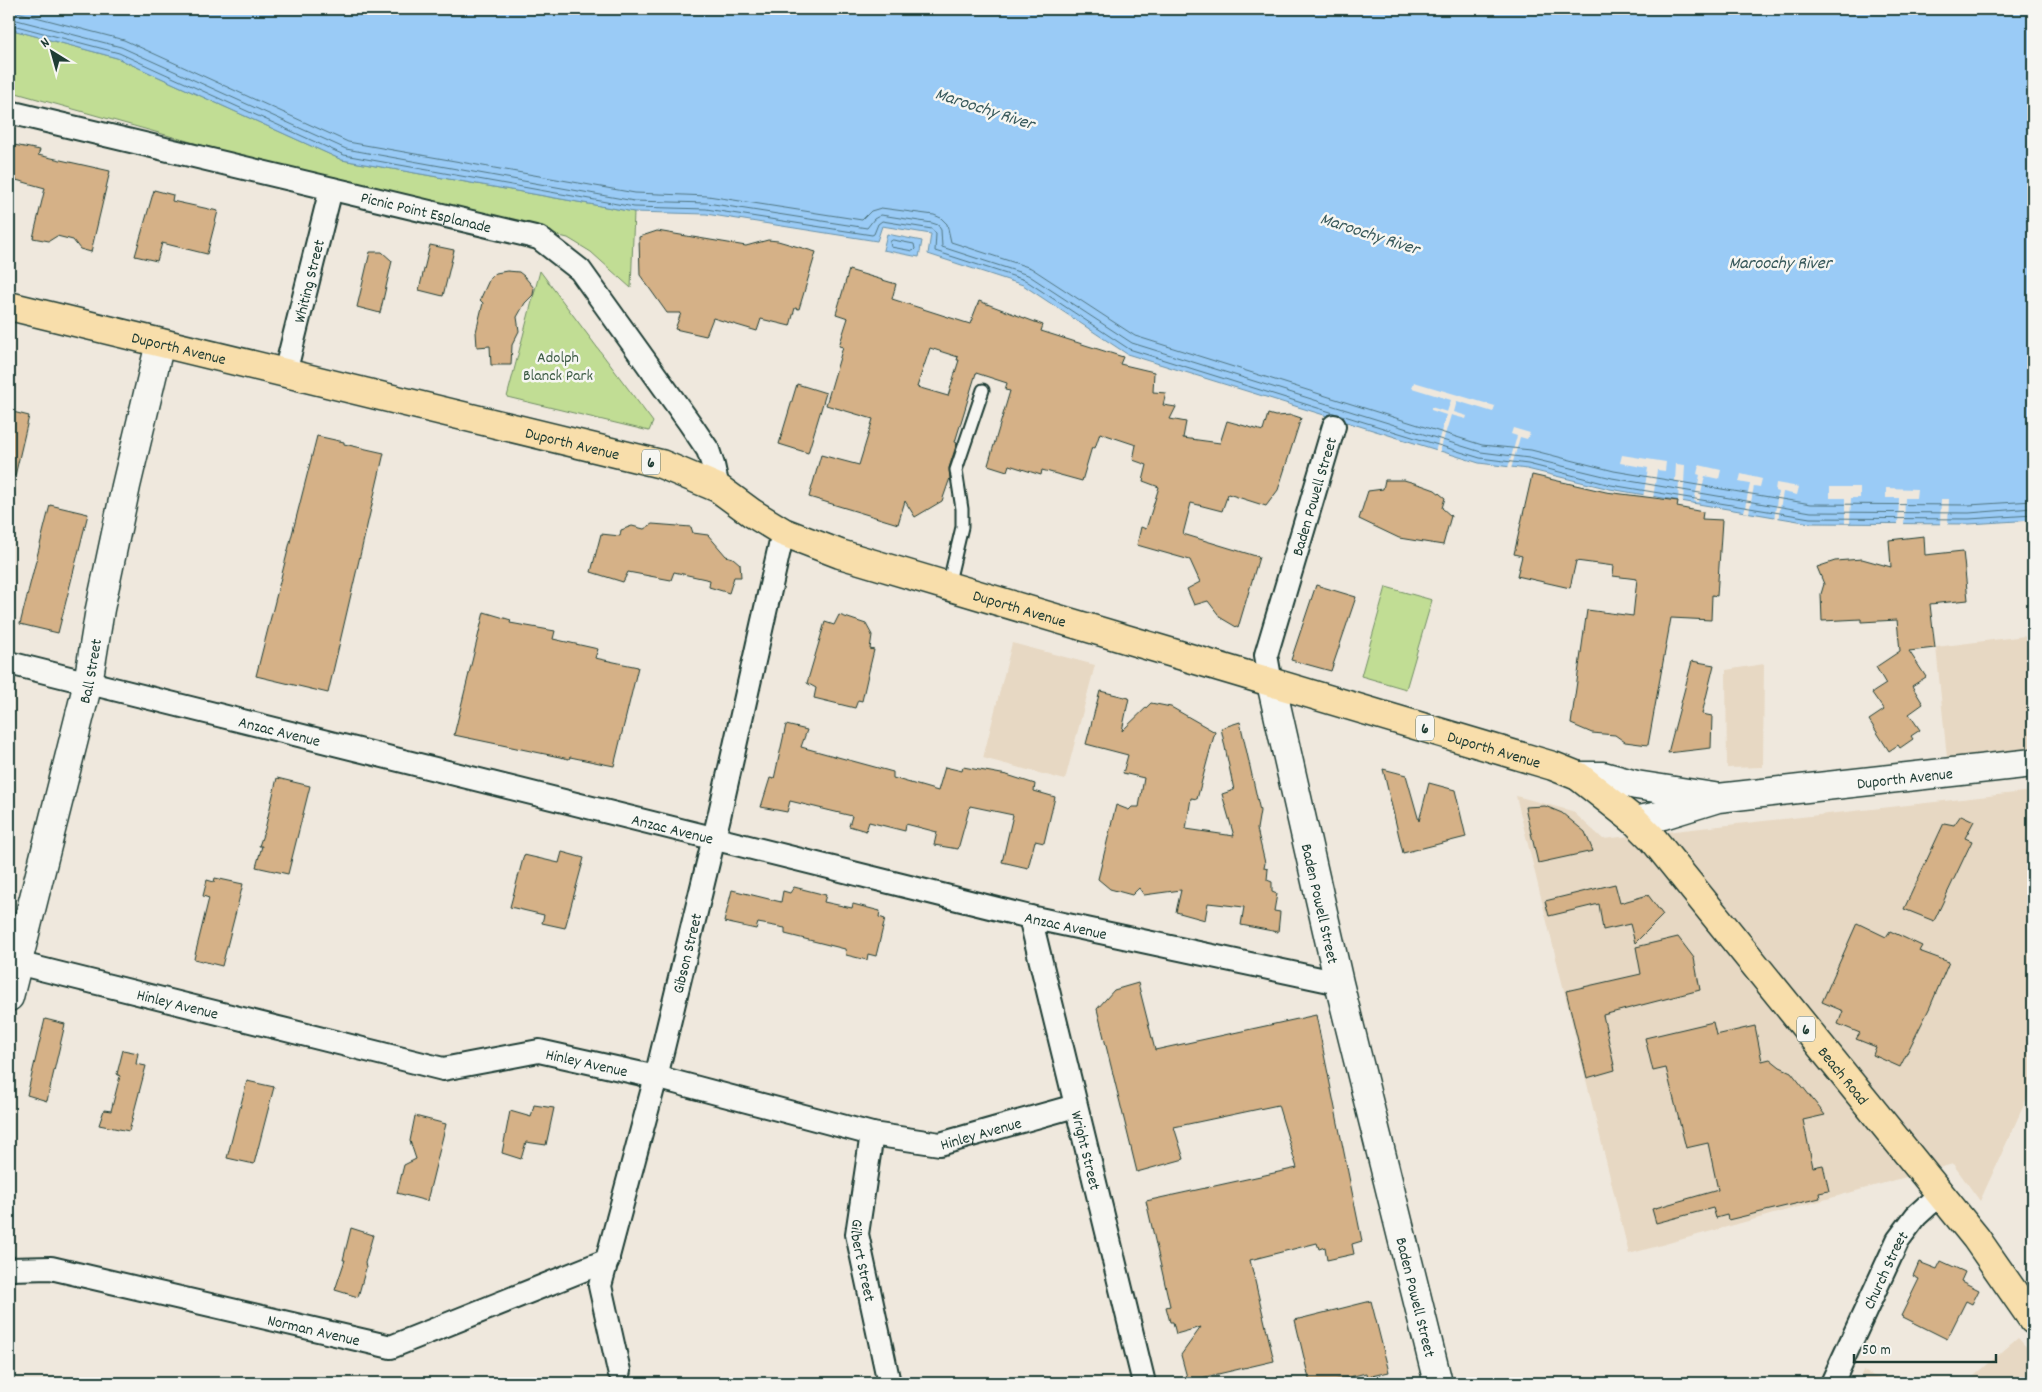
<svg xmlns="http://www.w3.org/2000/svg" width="2042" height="1392" font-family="Dekko,sans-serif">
	<rect width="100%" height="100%" fill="#efe8dd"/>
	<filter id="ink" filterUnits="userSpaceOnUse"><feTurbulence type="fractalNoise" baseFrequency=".02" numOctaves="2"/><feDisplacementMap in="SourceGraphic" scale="10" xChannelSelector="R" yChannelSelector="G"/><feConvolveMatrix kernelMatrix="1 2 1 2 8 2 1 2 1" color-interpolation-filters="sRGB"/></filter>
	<g filter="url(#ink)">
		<path fill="#e7d8c3" d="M2033,635V748L1947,758L1936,647Z
			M1012,643L1095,665L1065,780L983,758Z
			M1764,664L1763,767L1727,768L1726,670Z
			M2033,791V1085L1980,1201L1953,1164L1629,1254L1516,796L1572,811L1603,839Z
			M2018,1338L2033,1354V1383H1966Z
			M1863,1371L1889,1383H1857Z"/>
		<path fill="#c1dd94" stroke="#708d64" d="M9,29L117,58L342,160L634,212L631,288L591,252L568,238L341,184L9,91Z
			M540,271L653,422L649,431L507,397Z
			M1386,587L1432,600L1406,689L1361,676Z"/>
		<path fill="#9acbf6" stroke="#6992a8" d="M9,9H2033V520L1969,524L1810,523L1610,489L1527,469L1479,463L1127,354L1023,285L928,254L931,234L882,226L877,241L706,214L634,212L342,160L117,58L9,29Z
			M887,234L922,241L919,257L883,250Z"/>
		<path fill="#efe8dd" d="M1414,382L1495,406L1493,412L1457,401L1454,412L1467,416L1466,419L1451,415L1439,454L1435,452L1446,415L1431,410V407L1447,412L1451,400L1412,388Z
			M1513,428L1530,433L1527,439L1520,437L1511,469L1508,468L1517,436L1511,434Z
			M1622,455L1666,462L1665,471L1657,470L1653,499L1643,498L1648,468L1620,463Z
			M1676,464L1685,465L1683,502L1678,501L1679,482L1675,481Z
			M1699,465L1721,470L1719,479L1705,476L1699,502L1694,501L1700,475L1697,474Z
			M1741,474L1762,479L1760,487L1754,486L1749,513L1744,512L1750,484L1739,482Z
			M1776,483L1799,487L1797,495L1783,492L1778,520H1774L1778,492L1775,491Z
			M1830,487H1860V498H1851L1850,523H1845V498H1830Z
			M1886,488L1917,489L1916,498H1905L1904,525H1898L1899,498H1886Z
			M1941,499H1949L1948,526H1940Z"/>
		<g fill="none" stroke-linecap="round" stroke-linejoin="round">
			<path stroke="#507682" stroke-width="1" d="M9,10L124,40L348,142L635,193L708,196L862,220L871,211L881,208L934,215L941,218L947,224L951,242L1031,268L1135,336L1482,445L1531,450L1614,471L1811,504L1969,505L2033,501
				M9,18L121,47L346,149L634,201L707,203L867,228L874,219L881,215L932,223L938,225L941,230L942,247L1028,275L1132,343L1481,452L1529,458L1612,478L1811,512L1969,513L2033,508
				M9,24L119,53L344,155L634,207L706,209L872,235L874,234L878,224L882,221L932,229L936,234L935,251L1025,280L1129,349L1337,414
				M893,240L914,244L915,249L913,251L891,247L890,242Z
				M1338,414L1480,458L1528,464L1611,485L1810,518L1969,519L2033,515"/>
		</g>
		<path fill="#d5b187" stroke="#1f3d34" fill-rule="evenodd" d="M14,145L40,150L38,155L110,171L91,252L80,249L73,240L57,236L49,241L33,238L45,188L9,178V168Z
			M154,190L173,195L172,201L218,211L207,254L162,243L157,261L135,256Z
			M657,231L746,246L768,240L778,241L816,252L799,309L795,308L790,326L761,319L757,331L713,318L706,336L675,329L681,313H667L640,275L639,237Z
			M430,245L454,250L443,296L419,290Z
			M370,252H382L392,261L380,313L357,307Z
			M849,270L896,284L892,299L970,324L979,301L1043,325L1041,331L1123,357L1120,364L1154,372L1153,392L1166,393L1163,405L1176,407L1170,419L1186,422L1183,438L1220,443L1227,421L1263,431L1268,414L1275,416L1292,415L1301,418L1278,490L1266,506L1228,494L1222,511L1191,503L1183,534L1259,557L1238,628L1221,618L1208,601L1194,605L1187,589L1200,582L1190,560L1137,545L1141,527L1146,529L1159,487L1143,481L1147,465L1133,460L1136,445L1100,433L1095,448L1092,447L1082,481L1042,470L1041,475L1009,465L1007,471L988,465L1010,391L1005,390L1007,383L976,373L955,442L957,443L949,468L950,478L942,501L915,517L905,501L898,524L809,497L821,455L859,465L873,419L826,405L843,347L839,346L848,318L836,314ZM930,348L958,357L957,360H959L948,396L917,387Z
			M507,271L519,272L524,276L534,288L533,295L525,303L517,317L519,331L512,345L511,365H491L490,346L477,347L476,332L483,303L480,300L490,278L496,273Z
			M797,384L826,393L808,453L779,444Z
			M9,411L29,416L15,476H9Z
			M317,436L344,442V444L384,453L328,693L256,676Z
			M1532,475L1606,492L1678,501L1677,507L1703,512L1702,519L1722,520L1717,596L1712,595L1711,620L1671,618L1648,745L1625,742L1615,735L1592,733L1571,724L1587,610L1633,616L1637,579L1613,576L1614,566L1576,561L1570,588L1517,576L1522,556L1514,554Z
			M1385,480H1404L1421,485L1435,490L1445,498L1442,508L1451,516L1443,545L1399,538L1359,519L1368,491L1383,489Z
			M50,505L88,514L58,633L20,624Z
			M652,524L691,527L693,533L708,535L726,556L733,558L740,564L741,577H734L729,593L709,587L710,580L674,572L671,580L628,572L623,582L591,572L601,534L620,536L621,530L632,526L644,529Z
			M1924,536L1925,555L1963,551L1968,600L1930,604L1935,648L1909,651L1926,677L1912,686L1923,704L1909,714L1920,730L1911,736L1913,739L1900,748L1898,745L1889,751L1869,720L1884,710L1872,693L1886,684L1876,667L1900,651L1897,620L1861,622V619L1822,621L1821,594L1824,584L1817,567L1835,561L1862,559L1891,567L1889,540Z
			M1316,585L1356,597L1331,671L1291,660Z
			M484,612L511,620L510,623L555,631L553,639L598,649L595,658L638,667L614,766L570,757L569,759L454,735Z
			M839,615L866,624L872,635L870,649L874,650L867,679L862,701L858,700L855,708L814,698L816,688L807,683L825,622L834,625Z
			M1692,661L1714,665L1702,714L1712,716L1711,748L1668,753Z
			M1100,691L1129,698L1122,731L1151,703L1171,707L1215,732L1197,799L1191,798L1186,829L1234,836L1222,794L1234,790L1221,728L1240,722L1260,811L1257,829L1265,863L1264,868L1268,869L1267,880L1272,882V892L1277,894L1274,911L1280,912L1278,932L1241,925L1244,907L1208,903L1205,920L1176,912L1181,890L1144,895L1139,888L1132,895L1110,889L1098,879L1116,805L1129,810L1132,807H1139L1144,778L1123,773L1128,755L1086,744Z
			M786,725L807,730L801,747L893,772V778L938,791L945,767L962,771L963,767L1007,775L1035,784L1034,791L1055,797L1044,843L1035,841L1028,868L1002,862L1013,815L970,806L958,849L934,845L937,832L906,824L905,831L869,822L866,831L849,826L852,816L790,801L787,812L761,807L770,778L774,779Z
			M1383,769L1406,775L1419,821L1429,783L1455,790L1466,837L1403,853Z
			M277,778L310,786L288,874L256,867L262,846H259L265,829Z
			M1545,806L1562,813L1585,832L1593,851L1538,863L1525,807Z
			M1961,815L1974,821L1965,838L1972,841L1934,921L1904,909L1944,823L1954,825Z
			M562,852L584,858L565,928L542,923L544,915L510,907L524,855L559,863Z
			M215,878L243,884L222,966L194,959L209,898L203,896L207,880L214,882Z
			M1615,884L1620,903L1648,895L1663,915L1635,943L1630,924L1603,930L1599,904L1549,916L1545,901Z
			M794,887L826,895L824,902L852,908L853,904L880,911L879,917L885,919L876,956L868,954L867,960L846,955L845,949L785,934V928L758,923L756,929L724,922L732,890L781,902L783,891L790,893Z
			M1857,923L1886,937L1890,931L1922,946L1919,951L1949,962L1930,1007L1900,1067L1873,1055L1876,1047L1856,1039L1860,1033L1838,1024L1843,1011L1822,1002Z
			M1678,937L1694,958L1700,990L1603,1015L1615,1070L1587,1078L1566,991L1641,974L1636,947Z
			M1138,983L1155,1050L1316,1015L1362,1241L1352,1244L1354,1254L1327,1260L1325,1247L1319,1249L1317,1243L1250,1260L1274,1361L1188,1381L1181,1355L1201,1327L1176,1334L1173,1322H1170L1166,1307L1170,1306L1146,1201L1297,1168L1278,1105L1174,1127L1184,1159L1137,1172L1097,1009L1114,990Z
			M45,1019L65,1024L47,1101L27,1095Z
			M1713,1022L1716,1035L1755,1026L1762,1061L1770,1059L1780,1067L1791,1072L1825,1115L1803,1120L1813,1167L1823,1165L1829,1191L1819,1193L1820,1198L1728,1220L1727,1215L1716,1218L1713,1208L1656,1223L1652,1209L1718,1190L1708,1143L1686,1148L1666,1068L1653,1071L1645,1038Z
			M123,1050L138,1053L136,1064L146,1066L129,1131L99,1125L104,1110L111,1111L120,1076L117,1074Z
			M247,1081L274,1087L254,1164L227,1158Z
			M534,1105L554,1108L546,1145L526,1142L521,1159L502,1153L510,1111L531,1117Z
			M415,1116L446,1124L427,1201L397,1193L404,1165L416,1159L410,1141Z
			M351,1228L373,1235L365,1263L366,1268L358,1297L335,1290L345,1260H343Z
			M1941,1261L1965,1272L1961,1281L1979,1290L1972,1304L1966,1301L1947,1339L1901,1316L1919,1279L1913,1276L1919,1262L1937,1269Z
			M1371,1301L1389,1372L1367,1377L1366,1373L1325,1383H1310L1295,1320Z"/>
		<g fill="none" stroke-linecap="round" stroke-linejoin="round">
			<g stroke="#1f3d34" stroke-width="15">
				<path id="lane" d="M948,586L962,527V509L956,470L983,390"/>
			</g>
			<g stroke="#1f3d34" stroke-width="26">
				<g id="street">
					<path id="s1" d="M9,112L539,238L580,270L689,422L708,450L713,465L718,488"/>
					<path id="s2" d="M285,373L331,189"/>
					<path id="s3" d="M9,663L1030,917L1339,983"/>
					<path id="s4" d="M1271,683L1266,655L1334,426"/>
					<path id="s5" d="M1030,917L1144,1383"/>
					<path id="s6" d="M9,961L443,1069L539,1051L656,1077L872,1134L940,1144L1075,1106"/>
					<path id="s7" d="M872,1134L857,1234L889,1383"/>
					<path id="s8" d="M9,1269L51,1268L391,1347L608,1260"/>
					<path id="s9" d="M619,1371L600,1286L656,1077L719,817L783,532"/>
					<path id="s10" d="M1832,1383L1898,1240L1916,1216L1940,1194"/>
				</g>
			</g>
			<g stroke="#1f3d34" stroke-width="31">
				<g id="secondary">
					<path id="s11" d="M1271,683L1339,983L1438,1383"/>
					<path d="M1578,776H1603L1636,785L1714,797"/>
					<path id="s12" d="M1635,821L1663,815L1718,798L2033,763"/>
					<path id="s13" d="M9,997L88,683L100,609L126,486L160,343"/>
				</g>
			</g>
			<g stroke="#1f3d34" stroke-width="31">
				<g id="primary">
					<path id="s14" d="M9,306L661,464L718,488L752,513L783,532L840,554L1553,766L1578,776L1635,821L1653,839L1976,1238L2033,1320"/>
				</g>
			</g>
			<use href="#lane" stroke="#f6f6f2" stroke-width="11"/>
			<use href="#street" stroke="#f6f6f2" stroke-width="22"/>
			<use href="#secondary" stroke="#f6f6f2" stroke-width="28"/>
			<use href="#primary" stroke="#f8deab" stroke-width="28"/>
		</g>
	</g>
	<g text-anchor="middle" stroke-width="5" stroke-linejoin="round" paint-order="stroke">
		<g fill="#f6f6f2" stroke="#60746d" stroke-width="1">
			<rect x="642" y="449.5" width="18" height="25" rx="4"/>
			<rect x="1416" y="715.5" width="18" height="25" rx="4"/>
			<rect x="1797" y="1016.5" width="18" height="25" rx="4"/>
		</g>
		<g font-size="15" font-weight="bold" fill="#1f3d34">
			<text x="651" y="467">6</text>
			<text x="1425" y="733">6</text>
			<text x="1806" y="1034">6</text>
		</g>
		<g font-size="16" fill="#1f3d34" stroke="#f6f6f2">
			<text dy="6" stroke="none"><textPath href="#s1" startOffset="429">Picnic Point Esplanade</textPath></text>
			<text dy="6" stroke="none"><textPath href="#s2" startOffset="95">Whiting Street</textPath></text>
			<text dy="6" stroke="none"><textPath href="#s14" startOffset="175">Duporth Avenue</textPath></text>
			<text dy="6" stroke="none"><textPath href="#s14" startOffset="580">Duporth Avenue</textPath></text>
			<text dy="6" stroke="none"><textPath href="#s4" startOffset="194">Baden Powell Street</textPath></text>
			<text dy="6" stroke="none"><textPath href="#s14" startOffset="1060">Duporth Avenue</textPath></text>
			<text dy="6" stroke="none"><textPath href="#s13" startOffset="336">Ball Street</textPath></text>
			<text dy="6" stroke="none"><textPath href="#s3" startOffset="279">Anzac Avenue</textPath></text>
			<text dy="6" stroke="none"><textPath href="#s14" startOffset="1555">Duporth Avenue</textPath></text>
			<text dy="6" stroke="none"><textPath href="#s12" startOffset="274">Duporth Avenue</textPath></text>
			<text dy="6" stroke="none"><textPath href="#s3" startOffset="684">Anzac Avenue</textPath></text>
			<text dy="6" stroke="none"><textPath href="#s11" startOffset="226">Baden Powell Street</textPath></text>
			<text dy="6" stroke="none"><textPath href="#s3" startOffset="1089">Anzac Avenue</textPath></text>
			<text dy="6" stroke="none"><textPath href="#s9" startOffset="431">Gibson Street</textPath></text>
			<text dy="6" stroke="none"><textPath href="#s6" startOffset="174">Hinley Avenue</textPath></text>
			<text dy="6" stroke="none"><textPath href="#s6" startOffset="594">Hinley Avenue</textPath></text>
			<text dy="6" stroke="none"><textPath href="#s14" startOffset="2045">Beach Road</textPath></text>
			<text dy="6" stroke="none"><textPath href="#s6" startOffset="999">Hinley Avenue</textPath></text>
			<text dy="6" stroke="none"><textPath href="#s5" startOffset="240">Wright Street</textPath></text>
			<text dy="6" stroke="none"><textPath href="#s7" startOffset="128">Gilbert Street</textPath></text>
			<text dy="6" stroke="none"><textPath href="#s10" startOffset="125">Church Street</textPath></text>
			<text dy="6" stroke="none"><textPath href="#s11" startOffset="631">Baden Powell Street</textPath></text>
			<text dy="6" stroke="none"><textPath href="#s8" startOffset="312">Norman Avenue</textPath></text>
		</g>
		<g font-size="16" fill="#3f5d47" stroke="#f6f6f2">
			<text x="558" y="362">Adolph<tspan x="558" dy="18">Blanck Park</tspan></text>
		</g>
		<g font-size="18" font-style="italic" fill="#38595b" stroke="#f6f6f2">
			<text transform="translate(985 108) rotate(18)" y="6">Maroochy River</text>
			<text transform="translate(1370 233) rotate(18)" y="6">Maroochy River</text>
			<text x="1780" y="268">Maroochy River</text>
		</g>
	</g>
	<rect width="2042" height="1392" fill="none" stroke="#f6f6f2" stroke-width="30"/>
	<rect x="15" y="15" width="2012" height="1362" fill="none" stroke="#1f3d34" stroke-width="2" filter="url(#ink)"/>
	<g transform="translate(52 52) rotate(323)" stroke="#f6f6f2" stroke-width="4" paint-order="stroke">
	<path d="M0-4L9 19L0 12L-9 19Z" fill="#1f3d34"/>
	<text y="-8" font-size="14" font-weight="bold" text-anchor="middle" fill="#1f3d34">N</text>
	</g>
	<path d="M1854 1354v8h142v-8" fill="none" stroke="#1f3d34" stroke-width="2.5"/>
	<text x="1862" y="1354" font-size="15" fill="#1f3d34" stroke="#f6f6f2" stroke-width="4" paint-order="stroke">50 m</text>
</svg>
